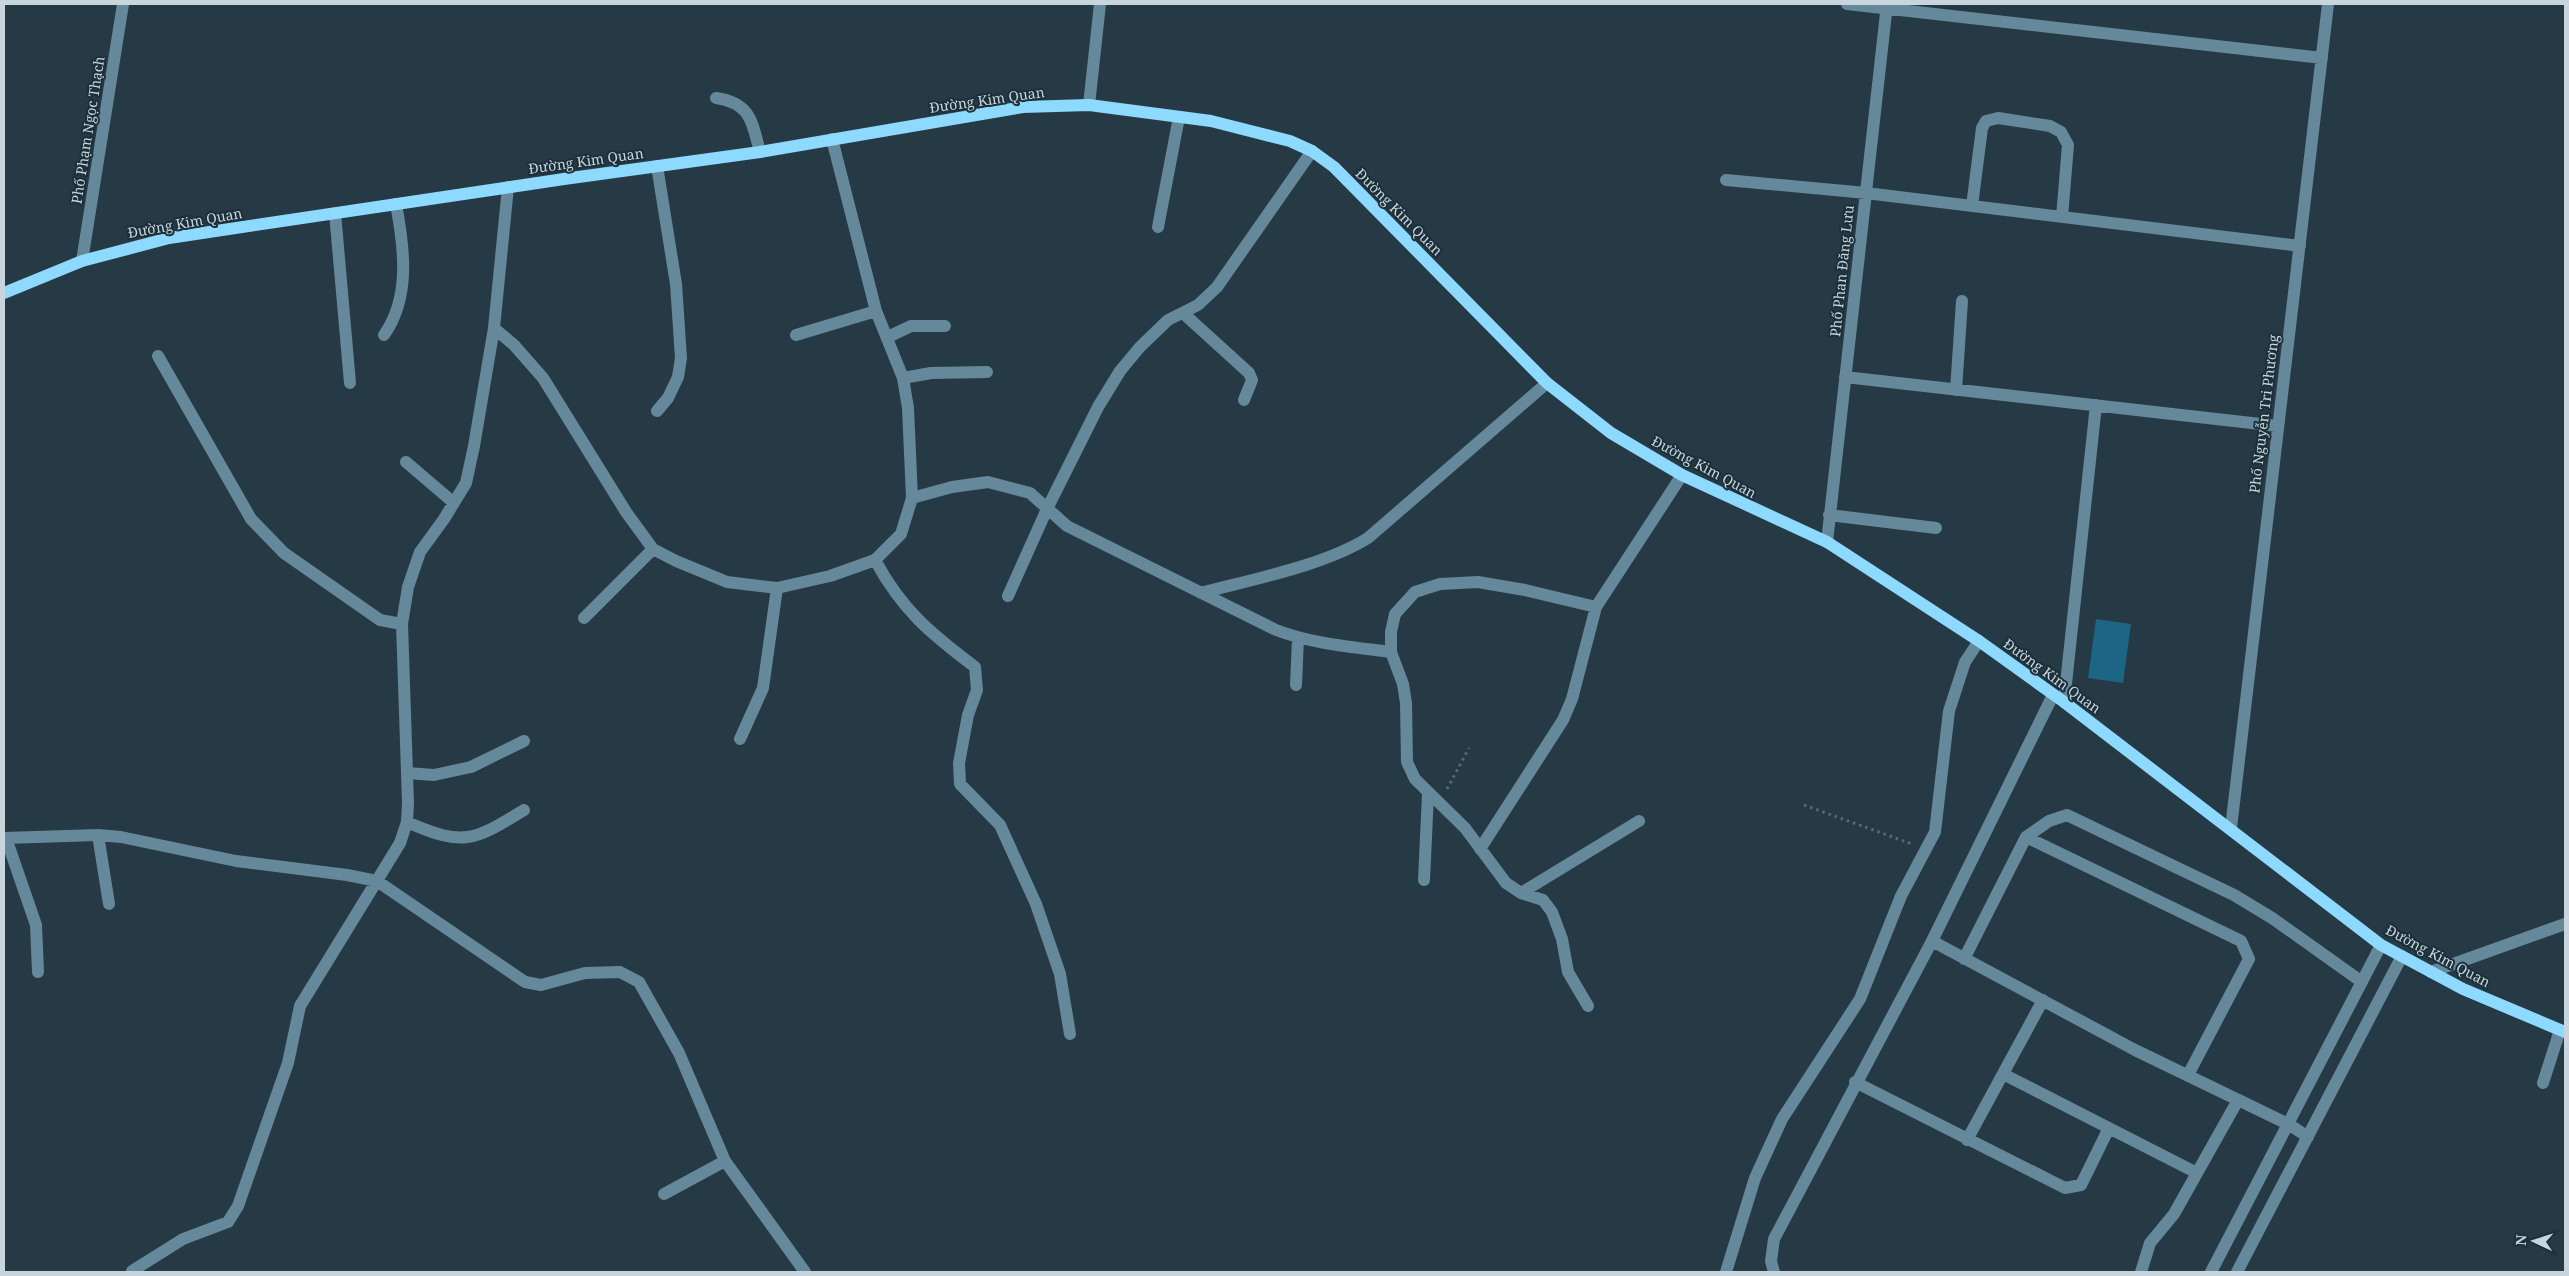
<svg xmlns="http://www.w3.org/2000/svg" width="2569" height="1276" font-family="'Noto Serif',serif">
	<rect width="100%" height="100%" fill="#253a44"/>
	<path fill="#1c6584" d="M2096,619L2131,624L2123,683L2088,678Z"/>
	<g fill="none" stroke-linecap="round" stroke-linejoin="round">
		<path stroke="#586a73" stroke-width="3" stroke-dasharray="2.5 4" stroke-linecap="butt" d="M1447,789L1469,748
			M1804,805L1912,844"/>
		<path stroke="#65889a" stroke-width="12" d="M1847,4L2322,58
			M716,98C751,103 752,122 760,152
			M1089,105L1100,4
			M1726,180L1866,193L2300,246
			M1972,206L1982,128L1986,121L1998,118L2050,126L2061,132L2068,145L2062,217
			M335,213L350,383
			M1158,227L1179,117
			M82,261L123,4
			M1183,313L1249,373L1252,380L1244,400
			M494,328L514,345L543,378L626,512L653,549L676,561L727,582L777,588L830,576L875,560L901,534L912,498L908,408L903,378L876,311L832,139
			M384,335C411,297 404,247 396,204
			M796,335L876,311
			M888,337L911,326H945
			M158,356L251,519L284,553L380,620L402,624
			M1845,377L2278,426
			M903,378L931,373L987,372
			M1956,390L1962,301
			M657,411L668,398L678,377L681,358L676,284L657,166
			M406,462L454,503
			M912,498L952,487L988,482L1030,493L1067,526L1276,630C1313,644 1352,647 1391,652
			M1829,515L1936,528
			M1827,542L1887,4
			M875,560C902,610 930,633 975,667L977,690L968,715L959,763L960,784L1000,825L1036,904L1060,974L1070,1034
			M1201,593C1253,579 1323,566 1368,538L1547,383
			M1008,596L1047,509L1098,407L1120,371L1140,347L1168,320L1198,305L1217,287L1312,151
			M584,618L653,549
			M1296,685L1298,638
			M2064,702L2096,405
			M740,739L763,688L777,588
			M407,773L434,775L471,767L524,741
			M407,822C464,847 473,841 524,810
			M2231,828L2328,4
			M98,835L109,904
			M2026,837L2241,941L2249,959L2188,1075
			M4,838L98,835L121,837L236,861L347,875L377,881L525,982L541,985L585,973L620,972L639,982L679,1053L725,1161L805,1272
			M6,838L36,925L38,972
			M1480,849L1563,720L1572,699L1596,607L1682,475
			M1424,880L1428,794
			M1521,893L1639,821
			M1932,941L2135,1050L2290,1125L2308,1137
			M1964,959L2026,837L2049,821L2067,815L2234,895L2272,918L2362,982
			M2431,972L2565,924
			M1588,1006L1568,972L1562,939L1552,912L1543,900L1521,893L1506,883L1465,828L1415,779L1407,762L1406,703L1403,684L1391,652V632L1395,614L1415,592L1440,584L1478,582L1525,590L1596,607
			M2003,1074L2197,1173
			M1855,1082L2065,1188L2081,1185L2109,1128
			M2543,1083L2560,1030
			M1967,1140L2043,1000
			M664,1194L725,1161
			M132,1271L183,1239L228,1222L238,1206L288,1063L300,1006L400,843L407,822L408,803L402,624L408,587L420,552L444,519L466,483L474,446L494,328L508,187
			M1726,1272L1755,1178L1782,1119L1860,999L1901,896L1935,832L1949,711L1965,662L1979,641
			M1774,1272L1771,1261L1774,1239L1932,941L2053,695
			M2141,1272L2150,1243L2174,1214L2238,1100
			M2211,1272L2381,945
			M2237,1272L2402,956"/>
		<path stroke="#8ed9fe" stroke-width="12" d="M4,293L82,261L169,238L564,179L760,152L1023,107L1089,105L1211,121L1290,141L1312,151L1334,167L1547,383L1611,433L1682,475L1827,542L1979,641L2064,702L2381,945L2463,989L2565,1032"/>
	</g>
	<g text-anchor="middle" stroke-width="4" stroke-linejoin="round" paint-order="stroke">
		<g font-size="14" fill="#c9d5dc" stroke="#1b303a">
			<text transform="translate(987 100) rotate(-8)" y="5">Đường Kim Quan</text>
			<text transform="translate(88 130) rotate(-81)" y="5">Phố Phạm Ngọc Thạch</text>
			<text transform="translate(586 161) rotate(-8)" y="5">Đường Kim Quan</text>
			<text transform="translate(1399 212) rotate(45)" y="5">Đường Kim Quan</text>
			<text transform="translate(185 223) rotate(-10)" y="5">Đường Kim Quan</text>
			<text transform="translate(1842 271) rotate(-84)" y="5">Phố Phan Đăng Lưu</text>
			<text transform="translate(2264 414) rotate(-83)" y="5">Phố Nguyễn Tri Phương</text>
			<text transform="translate(1704 467) rotate(28)" y="5">Đường Kim Quan</text>
			<text transform="translate(2052 676) rotate(36)" y="5">Đường Kim Quan</text>
			<text transform="translate(2438 956) rotate(28)" y="5">Đường Kim Quan</text>
		</g>
	</g>
	<rect width="2569" height="1276" fill="none" stroke="#c9d5dc" stroke-width="10"/>
	<g transform="translate(2534 1241) rotate(274)" stroke="#1b303a" stroke-width="4" paint-order="stroke">
	<path d="M0-4L9 19L0 12L-9 19Z" fill="#c9d5dc"/>
	<text y="-8" font-size="14" font-weight="bold" text-anchor="middle" fill="#c9d5dc">N</text>
	</g>
</svg>
